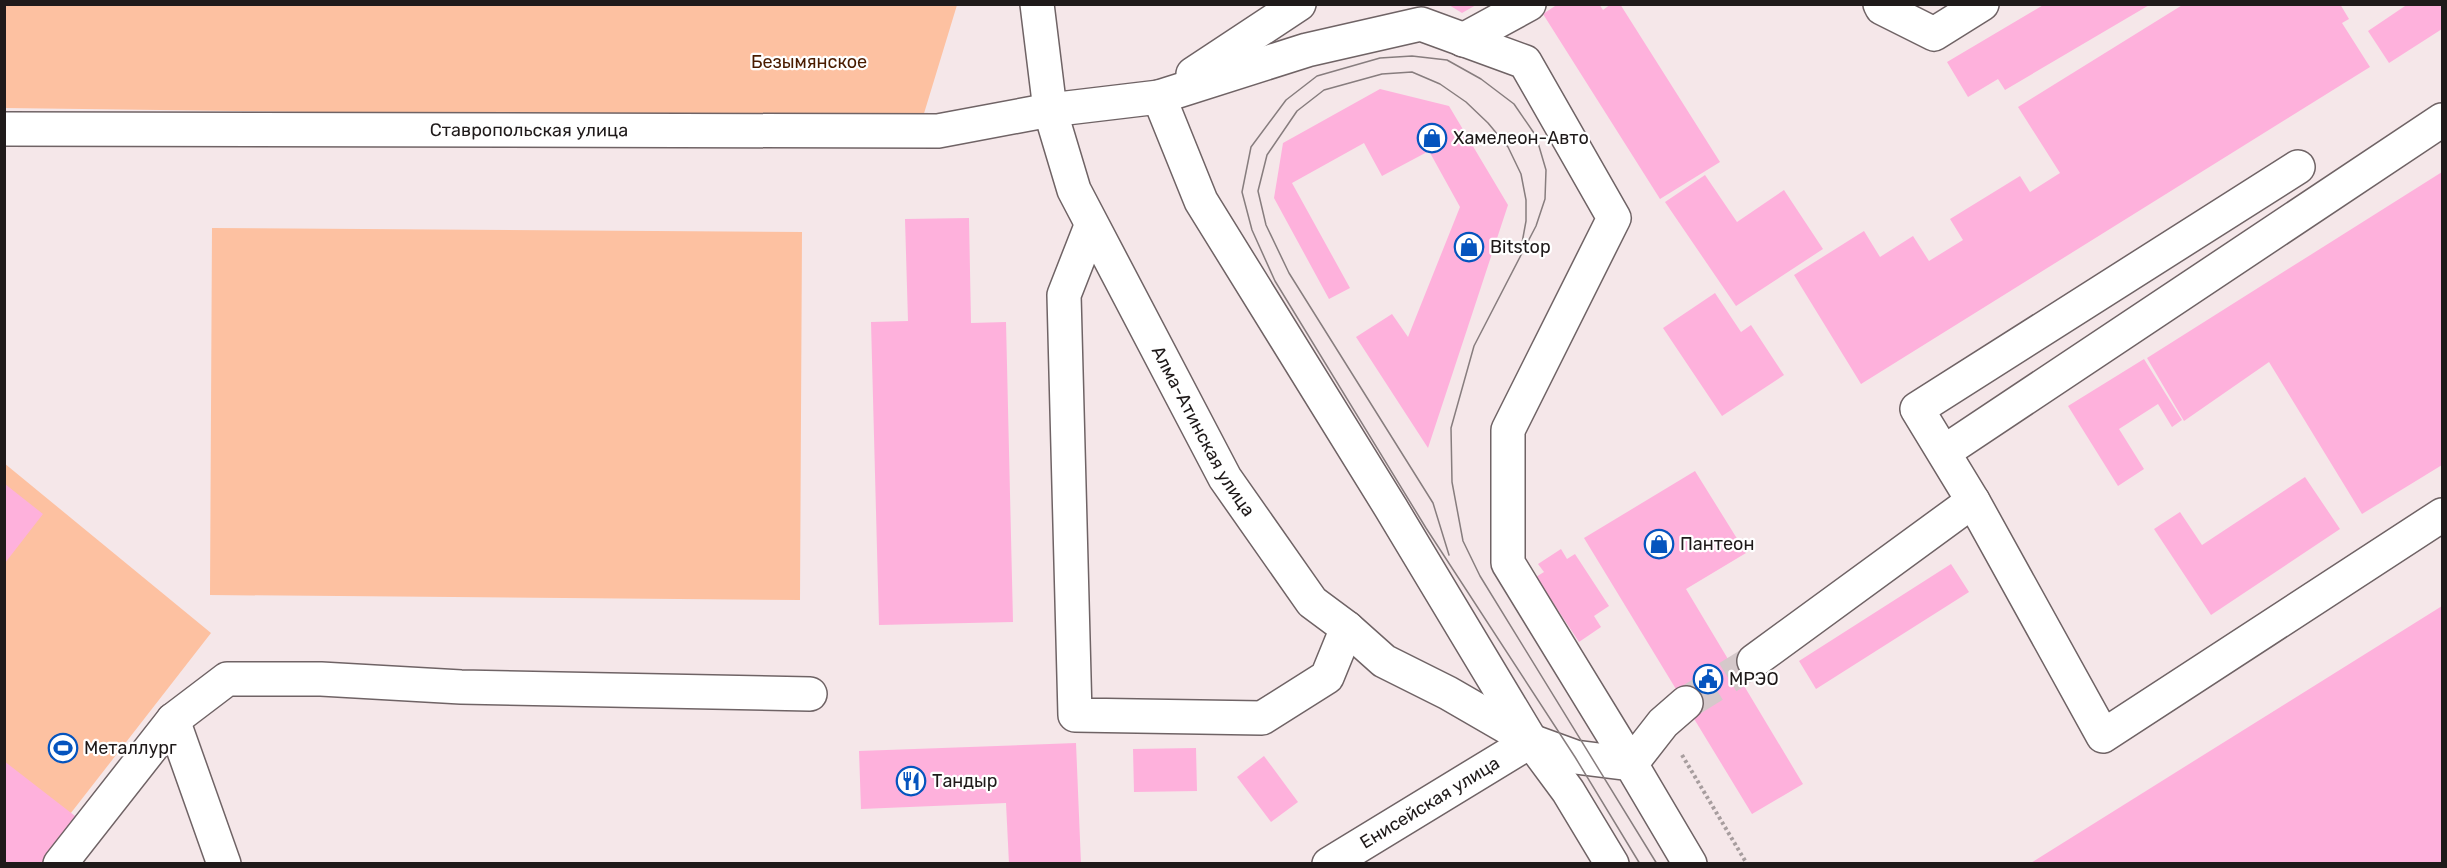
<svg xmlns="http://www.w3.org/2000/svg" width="2447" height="868" font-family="Rubik,sans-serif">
	<rect width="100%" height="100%" fill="#f5e7e9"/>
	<path fill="#fdc1a1" d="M5,5H957L922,120L5,108Z
		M212,228L802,232L800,600L210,595Z
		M4,463L211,633L32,863H5Z"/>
	<path fill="#feb1dc" d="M1558,4H1599L1603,10L1611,4H1620L1720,162L1660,199L1543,14Z
		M2045,4H2151L2005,90L1998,79L1968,97L1947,62Z
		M2184,4H2340L2349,19L2342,23L2370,67L1861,384L1794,275L1864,231L1880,257L1913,236L1929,261L1963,240L1950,219L2020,176L2030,192L2060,173L2018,107Z
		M2408,4H2442V29L2389,63L2368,31Z
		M1449,5H1476L1462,13Z
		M1380,89L1449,106L1508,205L1428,448L1356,337L1392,314L1408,337L1460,207L1429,151L1382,176L1364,143L1292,183L1350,288L1329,299L1274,198L1283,143Z
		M2442,172V465L2362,514L2269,362L2184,421L2147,358Z
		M1705,175L1737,222L1784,190L1823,249L1736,306L1665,202Z
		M969,218L971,323L1006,322L1013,622L879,625L871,322L908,321L905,219Z
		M1715,293L1741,332L1751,325L1784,375L1722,416L1663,328Z
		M2144,359L2182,420L2172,427L2158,404L2119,429L2144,469L2118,486L2068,406Z
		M1695,471L1746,553L1686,589L1803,784L1752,814L1584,538Z
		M2305,477L2340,529L2211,615L2154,529L2180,512L2202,545Z
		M5,484L43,514L5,563Z
		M1561,549L1567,559L1575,554L1609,606L1594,616L1601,627L1579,642L1536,577L1544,572L1538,564Z
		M1951,564L1969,592L1816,689L1799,661Z
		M2442,606V864H2029Z
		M1076,743L1081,864H1009L1006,803L861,809L859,751Z
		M1196,748L1197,791L1134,792L1133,749Z
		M1264,756L1298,802L1271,822L1237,777Z
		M4,761L88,826L59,864H4Z"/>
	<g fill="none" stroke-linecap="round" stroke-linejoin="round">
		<path stroke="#d5c8ca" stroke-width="33" stroke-dasharray="33 16" stroke-linecap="butt" d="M1686,703L1754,661"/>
		<g stroke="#6f6365" stroke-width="36">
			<g id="minor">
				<path id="s1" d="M1037,4L1050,110L1074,190L1225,478L1312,602L1347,628L1384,661L1448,693L1531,741L1575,757L1631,764L1690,864"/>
				<path d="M1880,4L1882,8L1934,34L1982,4"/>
				<path d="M1463,40L1529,4"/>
				<path d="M1193,74L1299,4"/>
				<path d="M1159,97L1307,50L1421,24L1525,62L1614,218L1508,430V563L1631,764L1663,723L1686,703"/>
				<path id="s2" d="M4,129L938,131L1050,110L1159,97L1201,201L1391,508L1531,741L1568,791L1612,864"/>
				<path d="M1091,226L1064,295L1075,715L1262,718L1327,677L1347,628"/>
				<path d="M1944,452L2442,120"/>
				<path d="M1973,501L2103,736L2442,515"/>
				<path d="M1754,661L1973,501L1917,409L2298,167"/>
				<path d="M173,720L224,864"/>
				<path d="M60,864L173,720L227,679H321L461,687L810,694"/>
				<path id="s3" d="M1329,864L1531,741"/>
			</g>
		</g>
		<path stroke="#a79d9e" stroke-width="4" stroke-dasharray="3 3" stroke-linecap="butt" d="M1682,755L1747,864"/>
		<use href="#minor" stroke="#fff" stroke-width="33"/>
		<path stroke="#877d7e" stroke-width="1.5" d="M1449,555L1433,503L1289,273L1266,225L1258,191L1267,155L1297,111L1324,90L1382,74L1412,72L1440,84L1466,102L1488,123L1508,147L1521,174L1526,200V221L1522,243
			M1640,864L1575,757L1426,528L1275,281L1252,230L1242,192L1251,147L1286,100L1317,76L1380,58L1412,56L1447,60L1481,79L1514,104L1536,136L1546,170L1545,199L1536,226L1474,346L1451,428L1452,482L1463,541L1480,576L1657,864"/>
	</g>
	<defs>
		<g id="shop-ring" transform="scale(1.5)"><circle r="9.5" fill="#fff" stroke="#0554be" stroke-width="1.5"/><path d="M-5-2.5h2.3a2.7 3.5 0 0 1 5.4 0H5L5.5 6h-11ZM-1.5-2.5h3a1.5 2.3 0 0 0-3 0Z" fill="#0554be"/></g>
		<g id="civic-ring" transform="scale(1.5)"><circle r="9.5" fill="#fff" stroke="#0554be" stroke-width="1.5"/><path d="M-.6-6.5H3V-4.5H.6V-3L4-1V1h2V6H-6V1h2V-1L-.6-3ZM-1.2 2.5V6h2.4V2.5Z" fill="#0554be"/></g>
		<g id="stadium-ring" transform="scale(1.5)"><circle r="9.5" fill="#fff" stroke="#0554be" stroke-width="1.5"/><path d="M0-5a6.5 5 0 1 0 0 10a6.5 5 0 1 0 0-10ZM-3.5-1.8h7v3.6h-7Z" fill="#0554be"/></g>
		<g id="restaurant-ring" transform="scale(1.5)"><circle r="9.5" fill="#fff" stroke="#0554be" stroke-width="1.5"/><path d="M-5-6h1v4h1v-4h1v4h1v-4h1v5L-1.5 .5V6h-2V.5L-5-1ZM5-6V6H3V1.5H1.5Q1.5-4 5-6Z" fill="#0554be"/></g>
	</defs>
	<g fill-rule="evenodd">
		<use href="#shop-ring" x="1432" y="138"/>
		<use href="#shop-ring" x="1469" y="247"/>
		<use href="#shop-ring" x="1659" y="544"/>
		<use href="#civic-ring" x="1708" y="679"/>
		<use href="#stadium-ring" x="63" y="748"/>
		<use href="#restaurant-ring" x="911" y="781"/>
	</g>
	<g text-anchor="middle" stroke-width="4.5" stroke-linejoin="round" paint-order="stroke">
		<g font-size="18" fill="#4a1c00" stroke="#fff">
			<text x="809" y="68">Безымянское</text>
		</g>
		<g font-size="18" fill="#1f1a1a" stroke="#fff">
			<text dy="6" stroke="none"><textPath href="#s2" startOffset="525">Ставропольская улица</textPath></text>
			<text dy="6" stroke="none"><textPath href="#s1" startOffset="464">Алма-Атинская улица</textPath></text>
			<text dy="6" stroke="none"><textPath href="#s3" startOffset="118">Енисейская улица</textPath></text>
		</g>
		<g font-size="18" fill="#1f1a1a" stroke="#fff" text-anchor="start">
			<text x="1453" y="144">Хамелеон-Авто</text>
			<text x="1490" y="253">Bitstop</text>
			<text x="1680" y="550">Пантеон</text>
			<text x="1729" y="685">МРЭО</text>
			<text x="84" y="754">Металлург</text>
			<text x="932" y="787">Тандыр</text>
		</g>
	</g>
	<rect width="2447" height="868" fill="none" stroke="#1f1a1a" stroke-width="12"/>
</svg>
